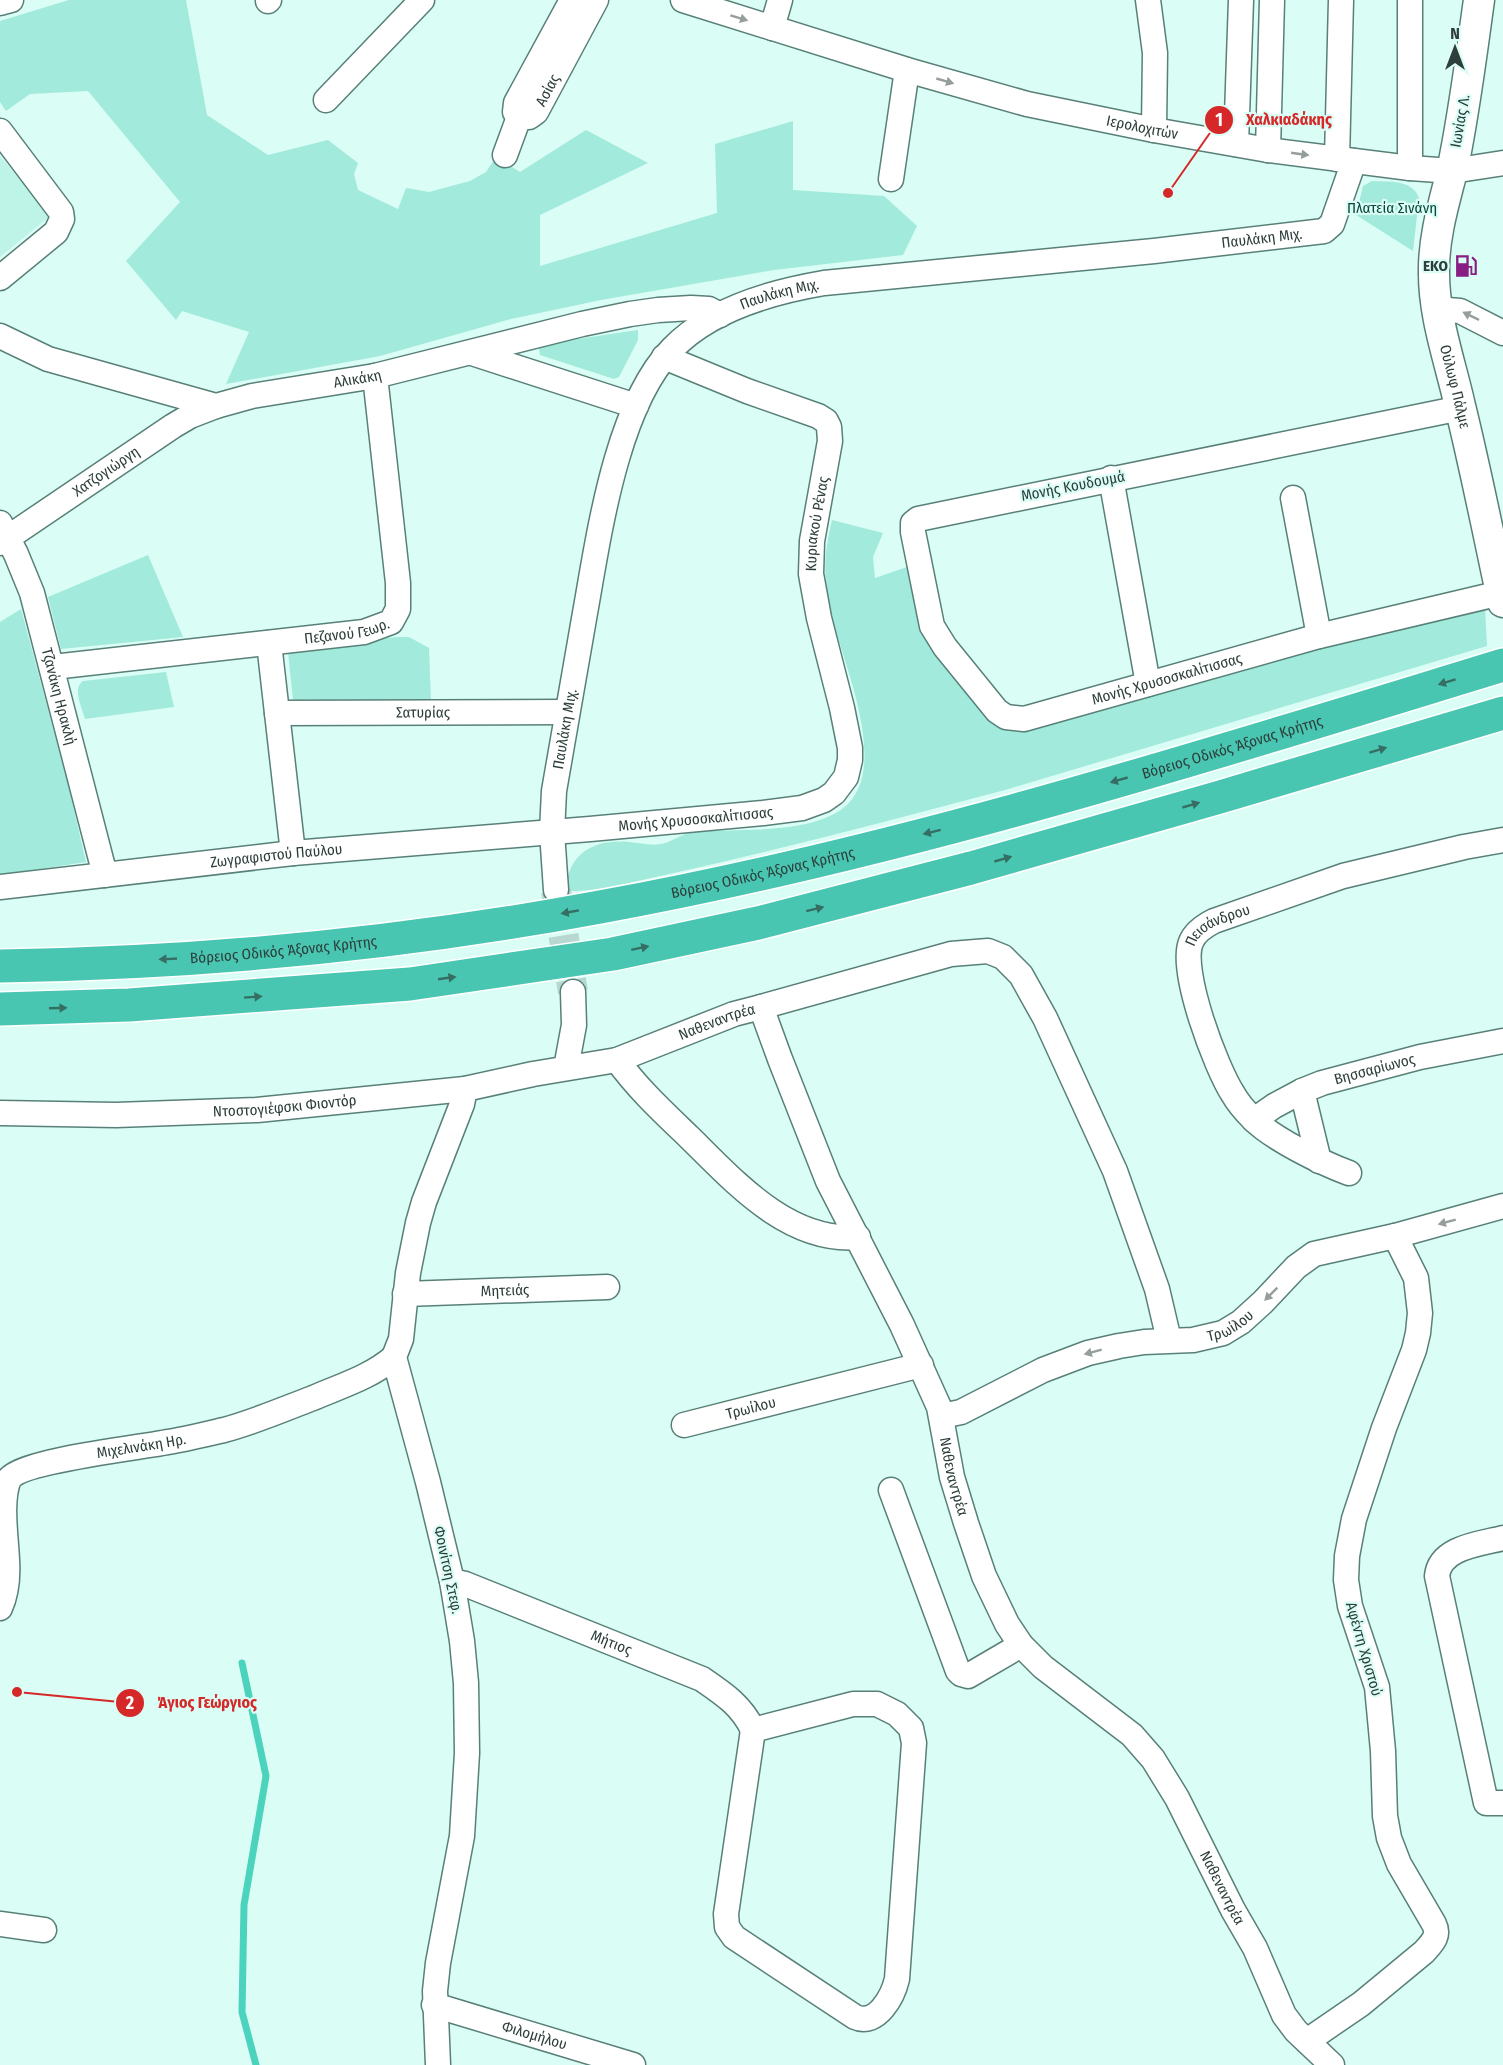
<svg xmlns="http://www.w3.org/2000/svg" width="1503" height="2065" font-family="'Fira Sans Condensed',sans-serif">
	<rect width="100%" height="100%" fill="#dafdf5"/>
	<path fill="#bef4e8" d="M0,156L50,216L0,257Z"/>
	<path fill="#a2eadb" d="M69,0H186L207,115L268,155L328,140L358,163L354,174L358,190L398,209L406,188L429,192L470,181L486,172L496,157L520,172L586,130L648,163L540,215V266L717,213L715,144L793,121V190L884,196L917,226L903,255L774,270L601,300L511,319L380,356L226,384L249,332L182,311L176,320L126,261L180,202L88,91L30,94L6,111L0,102V21Z
		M1372,181C1389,182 1412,179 1419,198L1413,251L1356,215L1363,186Z
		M638,330V340L619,377L614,379L540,355L539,348L544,344Z
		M832,520L883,533L873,557L875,578L907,567L915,585L1008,728L1020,732L1167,690L1372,634L1408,627L1485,608L1487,646L1005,790C892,820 779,850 665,875C644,879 585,895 566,890C568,853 594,839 629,842C640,843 650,846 661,844C673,842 681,833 695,832C738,828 806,835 842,809C896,770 837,651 828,601C823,569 825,550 832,520Z
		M148,555L183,637L61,649L48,597Z
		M21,609L68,784L86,862L0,875V622Z
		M397,637H409L429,648L431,702L293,700L288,652L291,648Z
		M166,672L174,707L85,719C82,707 72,689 83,681Z"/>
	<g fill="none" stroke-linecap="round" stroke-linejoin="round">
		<path stroke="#4bd3bd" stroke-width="7" d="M242,1663L266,1776L244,1905L242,2012L256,2065"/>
		<path stroke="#b7d7d0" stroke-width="30" stroke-dasharray="30 15" stroke-linecap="butt" d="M556,891L573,992"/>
		<g stroke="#588078" stroke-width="27">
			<g id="minor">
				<path id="s1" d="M572,0L516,103L515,112L519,117H529L536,112L596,0"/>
				<path id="s2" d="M683,0L907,70L1027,104L1154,130L1268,150L1410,168L1452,171L1503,163"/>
				<path d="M1148,0L1155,53L1154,130"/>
				<path d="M268,1L269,0"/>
				<path d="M0,3L11,0"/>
				<path d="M772,28L780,0"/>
				<path d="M326,100L422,0"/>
				<path d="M0,131L61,212L62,219L56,232L0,278"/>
				<path d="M1236,144L1241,0"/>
				<path d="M1268,150L1272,0"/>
				<path d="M505,155L519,117"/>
				<path d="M1337,159L1341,0"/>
				<path d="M1410,168V0"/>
				<path d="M891,179L907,70"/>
				<path d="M1436,309L1460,311L1503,333"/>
				<path id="s3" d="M0,336L48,359L216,406L252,396L375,376L582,324L630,314L658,310L691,308L709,309L720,315"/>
				<path d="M472,353L636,406"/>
				<path id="s4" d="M1461,408L918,519L913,523V532L932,626L945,647L997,711L1006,717L1024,719L1319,636L1501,593"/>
				<path d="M1111,478L1148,684"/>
				<path d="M1293,498L1319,636"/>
				<path id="s5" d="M0,523L16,554L32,593L105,875"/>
				<path id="s6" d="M0,543L173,426L190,416L216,406"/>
				<path d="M269,643L293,853"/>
				<path id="s7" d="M53,667L364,632L391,622L398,609V583L375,376"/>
				<path id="s8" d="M277,713L567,712"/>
				<path id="s9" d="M0,887L293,853L590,829L763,813L802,808L824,800L834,793L846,777L850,760V748L842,708L819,618L811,574L812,541L830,441L829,427L826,421L818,416L747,391L664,357"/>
				<path id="s10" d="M556,890L552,832L554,791C564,732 575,672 585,613C599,535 616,407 672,349C710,309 771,292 824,283L1154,251L1324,231L1332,224L1354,161"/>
				<path d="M761,1007L951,954L988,951L1003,957L1021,975L1045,1018L1115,1171L1157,1289L1169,1340"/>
				<path d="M617,1060C638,1089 663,1112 689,1137C734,1181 788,1243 858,1237"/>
				<path d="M566,1068L574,1025L573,992"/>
				<path d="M1302,1091L1319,1161"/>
				<path id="s11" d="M0,1113L116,1115L257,1110L465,1089L533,1074L617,1060L734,1014L761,1007L780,1059L828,1181L902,1325L939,1407L952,1477L966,1523L984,1576L1007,1624L1021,1645L1043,1667L1132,1735L1153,1759L1177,1798L1233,1910L1255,1948L1284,2015L1296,2031L1332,2065"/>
				<path id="s12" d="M1254,1120L1274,1106L1302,1091L1322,1083L1420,1057L1503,1041"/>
				<path id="s13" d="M1349,1173C1322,1163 1273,1139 1253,1119C1246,1112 1238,1103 1233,1094C1216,1068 1179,970 1191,942C1195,932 1204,926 1214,921L1343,876L1464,847L1503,840"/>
				<path id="s14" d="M405,1294L607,1287"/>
				<path id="s15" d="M942,1416L961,1412L1043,1370L1088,1353L1119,1346L1144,1342L1193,1340L1223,1333L1241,1322L1263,1302L1296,1267L1314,1254L1395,1236L1503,1206"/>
				<path id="s16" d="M684,1425L921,1365"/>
				<path d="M891,1490L958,1671L961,1674L968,1676L1021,1645"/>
				<path d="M1503,1538C1480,1544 1440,1547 1437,1576L1486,1803H1503"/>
				<path id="s17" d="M452,1581L465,1584L702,1679C724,1694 742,1706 753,1730"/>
				<path id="s18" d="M0,1608C7,1593 8,1576 7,1560C6,1536 0,1501 9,1479C22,1461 135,1448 162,1443C183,1440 203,1435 224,1430C254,1422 284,1409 313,1398C341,1386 371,1377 394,1357"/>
				<path d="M853,1704H877L897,1714L911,1728L914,1743L897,1979C893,1996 877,2027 855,2017L734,1937L727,1927L726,1914L753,1730Z"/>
				<path d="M0,1924L44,1930"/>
				<path id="s19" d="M434,2005L633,2065"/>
				<path d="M1307,2041L1361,2004L1424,1952C1432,1943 1440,1936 1434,1924L1399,1864L1389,1838L1385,1816L1383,1751L1377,1687L1350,1606L1346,1580L1347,1556L1354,1519L1384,1428L1414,1350L1418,1333L1420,1313L1416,1278L1395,1236"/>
				<path d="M438,2065L435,1991L438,1963L462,1836L467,1753L466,1683L462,1641L452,1581L428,1482L394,1357L401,1339L408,1273L418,1223L424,1202L462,1104L465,1089"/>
			</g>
		</g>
		<g stroke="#588078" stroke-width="33">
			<g id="tertiary">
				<path id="s20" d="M1479,0C1471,57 1464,115 1452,171C1444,203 1434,235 1434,269C1433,316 1450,361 1460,406C1476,471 1489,537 1503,602"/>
			</g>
		</g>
		<g stroke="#fff" stroke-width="36">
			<g id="motorway">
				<path id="s21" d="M0,966C201,963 402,944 600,907C907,851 1205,756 1503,665"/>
				<path d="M0,1009L129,1005L410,984L613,954L758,923L971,868L1220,797L1503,713"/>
			</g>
		</g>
		<use href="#minor" stroke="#fff" stroke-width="24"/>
		<use href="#tertiary" stroke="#fff" stroke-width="30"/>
		<use href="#motorway" stroke="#48c6b1" stroke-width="33"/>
	</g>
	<defs><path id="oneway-solid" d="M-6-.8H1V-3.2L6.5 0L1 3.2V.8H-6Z" transform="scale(1.5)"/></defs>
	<g fill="#969e9d">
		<use href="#oneway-solid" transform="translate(739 18) rotate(17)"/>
		<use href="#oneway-solid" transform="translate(945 81) rotate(16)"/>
		<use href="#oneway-solid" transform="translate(1300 154) rotate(8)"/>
		<use href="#oneway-solid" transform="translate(1471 316) rotate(-154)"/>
		<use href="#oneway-solid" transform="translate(1447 1222) rotate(165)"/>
		<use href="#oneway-solid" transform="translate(1271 1294) rotate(135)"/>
		<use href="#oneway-solid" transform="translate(1093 1352) rotate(165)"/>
	</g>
	<g fill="#366e64">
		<use href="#oneway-solid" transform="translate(1447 682) rotate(163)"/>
		<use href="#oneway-solid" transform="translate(1378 750) rotate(-17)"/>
		<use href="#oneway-solid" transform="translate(1119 780) rotate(164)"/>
		<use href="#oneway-solid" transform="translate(1191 805) rotate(-16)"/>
		<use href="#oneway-solid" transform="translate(932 832) rotate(166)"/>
		<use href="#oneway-solid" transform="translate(1003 859) rotate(-16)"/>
		<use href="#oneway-solid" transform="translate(815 909) rotate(-14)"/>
		<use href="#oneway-solid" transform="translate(570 912) rotate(170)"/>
		<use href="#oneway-solid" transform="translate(640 948) rotate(-12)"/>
		<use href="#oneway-solid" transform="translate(168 959) rotate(177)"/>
		<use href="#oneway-solid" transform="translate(447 978) rotate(-8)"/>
		<use href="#oneway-solid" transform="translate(253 997) rotate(-4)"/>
		<use href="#oneway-solid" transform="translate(58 1008) rotate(-2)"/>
	</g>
	<defs>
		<g id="fuel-bare" transform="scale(1.8)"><path d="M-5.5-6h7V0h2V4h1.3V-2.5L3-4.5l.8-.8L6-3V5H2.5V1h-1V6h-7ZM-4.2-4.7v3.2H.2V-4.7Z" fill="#881d83" stroke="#dafdf5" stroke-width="2.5" paint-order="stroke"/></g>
	</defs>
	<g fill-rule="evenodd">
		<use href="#fuel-bare" x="1466" y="266"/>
	</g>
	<g text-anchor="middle" stroke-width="4.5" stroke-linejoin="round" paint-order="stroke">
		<g font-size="15" fill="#2d3e3b" stroke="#dafdf5">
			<text dy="5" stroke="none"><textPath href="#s1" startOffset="176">Ασίας</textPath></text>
			<text transform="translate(1460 121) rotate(-80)" y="5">Ιωνίας Λ.</text>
			<text dy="5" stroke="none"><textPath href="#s2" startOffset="477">Ιερολοχιτών</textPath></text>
			<text dy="5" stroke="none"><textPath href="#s10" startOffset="1170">Παυλάκη Μιχ.</textPath></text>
			<text dy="5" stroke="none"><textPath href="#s10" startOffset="684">Παυλάκη Μιχ.</textPath></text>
			<text dy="5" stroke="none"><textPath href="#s3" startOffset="372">Αλικάκη</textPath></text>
			<text dy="5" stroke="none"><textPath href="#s20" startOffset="393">Ούλωφ Πάλμε</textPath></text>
			<text dy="5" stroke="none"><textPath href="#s6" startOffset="128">Χατζογιώργη</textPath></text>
			<text transform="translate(1073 486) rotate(-11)" y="5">Μονής Κουδουμά</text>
			<text dy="5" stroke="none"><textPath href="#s9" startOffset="1120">Κυριακού Ρένας</textPath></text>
			<text dy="5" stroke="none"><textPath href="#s7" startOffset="296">Πεζανού Γεωρ.</textPath></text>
			<text dy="5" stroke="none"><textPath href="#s4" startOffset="950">Μονής Χρυσοσκαλίτισσας</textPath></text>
			<text dy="5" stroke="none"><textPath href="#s5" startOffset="184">Τζανάκη Ηρακλή</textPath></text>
			<text dy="5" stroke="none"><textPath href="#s8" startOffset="146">Σατυρίας</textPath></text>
			<text dy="5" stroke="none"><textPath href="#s10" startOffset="162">Παυλάκη Μιχ.</textPath></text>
			<text dy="5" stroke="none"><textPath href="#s21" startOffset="1256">Βόρειος Οδικός Άξονας Κρήτης</textPath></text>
			<text dy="5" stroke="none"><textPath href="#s9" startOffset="699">Μονής Χρυσοσκαλίτισσας</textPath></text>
			<text dy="5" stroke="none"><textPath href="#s9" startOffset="278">Ζωγραφιστού Παύλου</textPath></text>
			<text dy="5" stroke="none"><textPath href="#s21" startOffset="770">Βόρειος Οδικός Άξονας Κρήτης</textPath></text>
			<text dy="5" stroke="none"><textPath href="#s13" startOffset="336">Πεισάνδρου</textPath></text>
			<text dy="5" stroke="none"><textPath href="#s21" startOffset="284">Βόρειος Οδικός Άξονας Κρήτης</textPath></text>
			<text dy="5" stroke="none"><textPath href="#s11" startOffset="728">Ναθεναντρέα</textPath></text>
			<text dy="5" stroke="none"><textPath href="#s12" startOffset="132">Βησσαρίωνος</textPath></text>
			<text dy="5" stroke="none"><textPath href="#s11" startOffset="285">Ντοστογιέφσκι Φιοντόρ</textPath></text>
			<text dy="5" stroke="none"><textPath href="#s14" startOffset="100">Μητειάς</textPath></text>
			<text dy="5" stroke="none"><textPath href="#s15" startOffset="306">Τρωίλου</textPath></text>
			<text dy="5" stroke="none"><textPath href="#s16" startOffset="69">Τρωίλου</textPath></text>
			<text dy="5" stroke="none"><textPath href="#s18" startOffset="268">Μιχελινάκη Ηρ.</textPath></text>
			<text dy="5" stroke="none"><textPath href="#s11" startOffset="1284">Ναθεναντρέα</textPath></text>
			<text transform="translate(448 1570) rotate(78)" y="5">Φοινίτση Στεφ.</text>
			<text dy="5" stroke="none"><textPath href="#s17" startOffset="171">Μήτιος</textPath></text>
			<text transform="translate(1364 1649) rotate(74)" y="5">Αφέντη Χριστού</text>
			<text dy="5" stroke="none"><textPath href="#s11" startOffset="1788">Ναθεναντρέα</textPath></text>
			<text dy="5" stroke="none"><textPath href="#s19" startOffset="105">Φιλομήλου</textPath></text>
		</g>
		<g font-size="15" fill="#07453c" stroke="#dafdf5">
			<text x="1392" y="213">Πλατεία Σινάνη</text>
		</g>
		<g font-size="15" font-weight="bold" fill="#2d3e3b" stroke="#dafdf5" text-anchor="end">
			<text x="1448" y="271">EKO</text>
		</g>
	</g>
	<path fill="none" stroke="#d62828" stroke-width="2" d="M1168 193L1219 120M17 1692L130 1703"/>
	<g fill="#d62828" stroke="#dafdf5" stroke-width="2">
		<circle cx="1168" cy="193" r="6"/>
		<circle cx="17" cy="1692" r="6"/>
		<circle cx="1219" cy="120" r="15"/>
		<circle cx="130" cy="1703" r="15"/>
	</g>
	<g font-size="18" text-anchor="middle" font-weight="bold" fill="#fff">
		<text x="1219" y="126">1</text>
		<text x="130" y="1709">2</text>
	</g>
	<g font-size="16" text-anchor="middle" font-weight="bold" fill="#d62828" stroke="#dafdf5" stroke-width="4.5" stroke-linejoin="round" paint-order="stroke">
		<text x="1289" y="125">Χαλκιαδάκης</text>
		<text x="207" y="1708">Άγιος Γεώργιος</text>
	</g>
	<g transform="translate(1455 48)" stroke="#dafdf5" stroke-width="4.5" paint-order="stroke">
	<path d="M0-4.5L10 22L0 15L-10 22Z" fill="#2d3e3b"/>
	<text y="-9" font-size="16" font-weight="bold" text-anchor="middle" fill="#2d3e3b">N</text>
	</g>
</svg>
